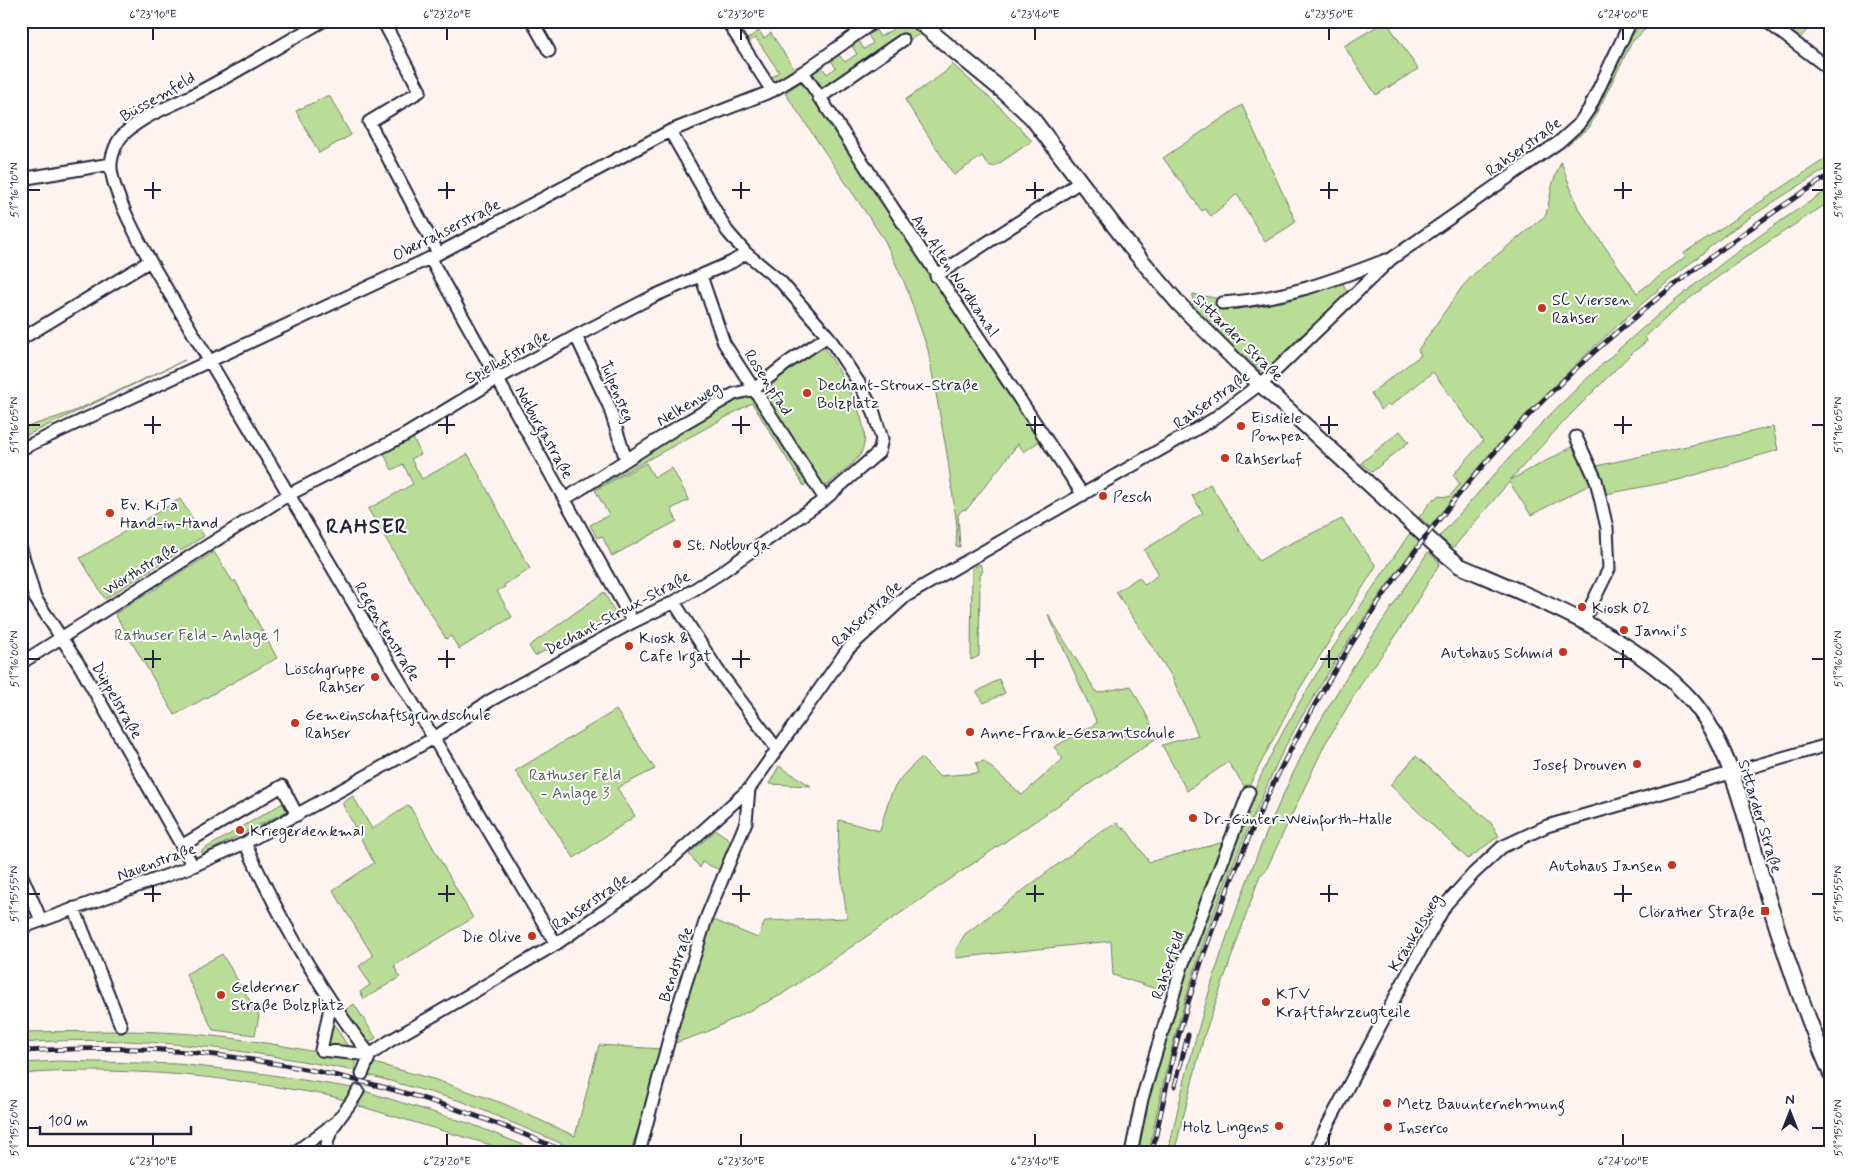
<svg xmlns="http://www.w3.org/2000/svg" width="1852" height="1174" font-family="Mynerve,sans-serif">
	<rect width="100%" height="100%" fill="#fff3f0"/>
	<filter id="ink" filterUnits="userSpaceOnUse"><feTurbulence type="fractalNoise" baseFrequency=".02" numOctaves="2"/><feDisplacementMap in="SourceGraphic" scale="10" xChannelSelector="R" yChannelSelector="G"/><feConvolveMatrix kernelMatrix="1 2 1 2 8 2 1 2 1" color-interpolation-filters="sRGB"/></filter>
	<g filter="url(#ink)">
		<path fill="#b9dd97" stroke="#6e8069" d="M889,21H905L920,34L823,88L813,73L822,67L827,74L836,68L831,60L839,55L845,62L857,54L852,46L859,41L864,49L873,43L868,35L876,30L880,37L893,29Z
			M1386,21L1418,69L1376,95L1344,46Z
			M1646,21H1654L1632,42L1589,128L1567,145C1580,130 1592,115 1601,98C1615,74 1623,38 1646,21Z
			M1776,21H1781L1788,26L1792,21H1815L1800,38Z
			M759,31L764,38L771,33L794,69L775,82L772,77L779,72L756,38L749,42L747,39Z
			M952,64L1001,108L1032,141L994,167L988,165L982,156L954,175L905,100L944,73Z
			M802,81L1041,440L1024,452L1018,444L967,509L962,510L958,515L960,547L956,546L957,526L947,454L928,350L905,284L885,241L785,93Z
			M329,95L351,135L319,153L296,111Z
			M1242,105L1296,222L1265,242L1237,194L1211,216L1205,209L1202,211L1163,158Z
			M1831,155V166C1795,188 1760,210 1726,234C1707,249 1689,265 1670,280C1581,354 1500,436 1430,527L1419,517L1434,498L1435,499L1438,496L1449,497L1460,484L1453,475L1483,441L1433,372L1390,406L1388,404L1381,410L1371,393L1421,355L1418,350L1462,287L1475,273L1546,215L1553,182L1561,162L1578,208L1637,293L1685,257L1684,253Z
			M1831,188V201C1766,243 1701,284 1645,337L1647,341L1632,353L1571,414L1510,480L1576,445L1593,483L1531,515L1509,482L1453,548L1439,537C1482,489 1524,439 1570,395C1650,317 1737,247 1831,188Z
			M1342,281L1348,295L1298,338L1263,373L1192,310L1193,294L1220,299L1222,308L1281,302Z
			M823,345C838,369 878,428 860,455C852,466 838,475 829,484L823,486L765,399L763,391L769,381Z
			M185,360L21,438V429L72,412Z
			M747,395L758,400L808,480L804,486L752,403L574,500L573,498L736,398Z
			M1773,427L1778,450L1678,480L1601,495L1592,467Z
			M1400,431L1409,442L1372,472L1361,463Z
			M412,436L421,454L411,459L422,479L468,454L530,569L504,585L505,587L497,591L512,617L459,649L451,636L446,639L368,509L413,484L403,464L392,470L383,452Z
			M646,463L654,477L672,468L689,500L671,509L677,521L612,556L602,536L597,538L590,525L609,515L595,490Z
			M1210,484L1259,561L1277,550L1342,519L1376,566L1297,693L1247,790L1228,762L1187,791L1162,745L1198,735L1171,675L1116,592L1139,577L1145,585L1159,574L1144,550L1203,513L1192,496Z
			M180,499L204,536L105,599L80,558Z
			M1410,533L1419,542C1370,606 1325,674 1286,745C1273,770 1262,798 1250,824C1204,929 1169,1040 1149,1153H1134C1167,1018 1207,885 1268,761C1308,680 1360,607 1410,533Z
			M214,552L233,582L235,580L277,658L175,715L115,614Z
			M1428,552L1440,563L1395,637L1364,679L1325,744L1265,872L1260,875L1204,1036L1174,1153H1168C1197,1016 1239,883 1301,757C1337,685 1385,619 1428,552Z
			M980,564L983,571L980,575L979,656L971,660L972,569Z
			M604,592L615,613L535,656L529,646Z
			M1048,614L1097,693L1131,686L1158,737L781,995L707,1032L669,1045L709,918L758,938L765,921L847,918L838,851L839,820L880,831C890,794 891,784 921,758L939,776L979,773L976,763L984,761L1022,795L1063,759L1054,747L1097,723Z
			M999,679L1005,693L984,703L977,692Z
			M616,710L655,769L617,788L635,816L574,858L515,771Z
			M1416,756L1491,823L1499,836L1468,859L1390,785Z
			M779,766L811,786L769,784Z
			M353,796L372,829L409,805L473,918L394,966L400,977L364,999L360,992L370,985L359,966L373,956L333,890L374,863L342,803Z
			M283,803L287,811L203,854L201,851Z
			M1117,823L1128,832L1149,862L1224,842L1191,925L1169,993L1113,975L1111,941L956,958V949L965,934L1098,834Z
			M716,830L732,841L720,870L702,862L700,868L689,854Z
			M222,954L259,1016L255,1035L213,1030L186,974Z
			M354,1004L376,1038L365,1045L344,1011Z
			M331,1019L350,1050L326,1046Z
			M116,1031C202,1031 271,1042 355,1060V1071C245,1049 134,1034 21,1043V1032Z
			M599,1045L662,1049L659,1066L630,1153H584L461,1101L365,1074L374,1063L433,1079L502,1103L575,1136Z
			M59,1061L178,1064L266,1074L353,1088L344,1100C323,1093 299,1091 277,1087C194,1073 105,1067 21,1074V1063Z
			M361,1090L471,1124L543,1153H489L491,1145L359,1106Z"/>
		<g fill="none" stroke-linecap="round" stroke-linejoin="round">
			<g stroke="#22223b" stroke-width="15">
				<path id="minor" d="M323,21C279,46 236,73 191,96C168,107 143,116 125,133C117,140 112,153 111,163C109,188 143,249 156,271L556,944
					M383,21L420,91L369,122L438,253
					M532,21L549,51
					M727,21L772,91
					M1766,21L1831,70
					M803,72L1083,495
					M819,98L903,40
					M21,179L111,164
					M430,258L633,622
					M701,276L724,343L825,499
					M936,276L1080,182
					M1222,303C1284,299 1329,282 1386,260
					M576,336L609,406L626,460
					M21,339L150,261
					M1576,437L1596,480L1607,528L1609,569L1583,622
					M21,449L430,258L670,131L772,91L803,72L875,21
					M565,499L681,425L734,394L754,389L790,361L828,336
					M21,549L35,598L80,666L193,866
					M674,602L717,669L777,749
					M21,663L288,495L405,435L497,379L576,336L654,296L732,262L746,253
					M245,843C279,918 319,990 370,1055
					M183,845L282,786L297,815
					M21,874L41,920
					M74,908L121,1026
					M21,928L193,866L245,843L343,789L434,738L491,700L633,622L674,602L719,574L825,499L879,452L882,439L873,410L859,383L828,336L781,282L746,253L727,231L670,131
					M331,1003L321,1050L370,1055
					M362,1074L370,1055L388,1042L556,944L647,881L749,789L848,649L906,596L1212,420L1268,378L1391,259L1559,142L1578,125L1589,109L1631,21
					M294,1153L335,1123
					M327,1153C324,1129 348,1111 358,1091
					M639,1153L674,1020L707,916L746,822L749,789
					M1131,1153L1142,1099L1182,966L1249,792
					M1315,1153L1323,1134L1410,969L1446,904L1474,873L1502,847L1547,826L1831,744"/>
			</g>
			<g stroke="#22223b" stroke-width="18">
				<path id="tertiary" d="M918,21L1004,92L1032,118L1131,248L1179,304L1246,371L1443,552L1460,566C1539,600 1636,637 1693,702C1732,747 1748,829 1764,885C1783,949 1804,1012 1831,1074"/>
			</g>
			<use href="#minor" stroke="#fff" stroke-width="11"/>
			<use href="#tertiary" stroke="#fff" stroke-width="14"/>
			<g stroke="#22223b" stroke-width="5">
				<path id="rail" d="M21,1051C68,1049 115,1047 162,1050C303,1060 439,1095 568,1153
					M1175,1086L1188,1035
					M1152,1153C1159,1121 1166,1088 1173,1056C1193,979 1221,902 1252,830C1327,658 1455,476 1594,352C1668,286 1747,228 1831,174"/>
			</g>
			<use href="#rail" stroke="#fff" stroke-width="3" stroke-dasharray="9" stroke-linecap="butt"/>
		</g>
	</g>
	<path fill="none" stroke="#22223b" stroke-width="2" d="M153,28V40M447,28V40M741,28V40M1035,28V40M1329,28V40M1623,28V40M153,182V199M447,182V199M741,182V199M1035,182V199M1329,182V199M1623,182V199M28,190H40M144,190H161M438,190H455M732,190H750M1026,190H1044M1320,190H1338M1614,190H1632M1812,190H1824M153,416V434M447,416V434M741,416V434M1035,416V434M1329,416V434M1623,416V434M28,425H40M144,425H161M438,425H455M732,425H750M1026,425H1044M1320,425H1338M1614,425H1632M1812,425H1824M153,650V668M447,650V668M741,650V668M1035,650V668M1329,650V668M1623,650V668M28,659H40M144,659H161M438,659H455M732,659H750M1026,659H1044M1320,659H1338M1614,659H1632M1812,659H1824M153,885V902M447,885V902M741,885V902M1035,885V902M1329,885V902M1623,885V902M28,894H40M144,894H161M438,894H455M732,894H750M1026,894H1044M1320,894H1338M1614,894H1632M1812,894H1824M28,1128H40M1812,1128H1824M153,1134V1146M447,1134V1146M741,1134V1146M1035,1134V1146M1329,1134V1146M1623,1134V1146"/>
	<g fill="#c8321e" stroke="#fff" stroke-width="2">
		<circle cx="1542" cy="308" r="5"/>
		<circle cx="807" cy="393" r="5"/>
		<circle cx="1241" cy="426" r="5"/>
		<circle cx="1225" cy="458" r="5"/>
		<circle cx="1103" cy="496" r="5"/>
		<circle cx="110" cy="513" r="5"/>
		<circle cx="677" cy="544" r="5"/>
		<circle cx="1582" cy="607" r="5"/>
		<circle cx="1624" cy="630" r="5"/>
		<circle cx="629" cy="646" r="5"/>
		<circle cx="1563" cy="652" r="5"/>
		<circle cx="375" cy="677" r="5"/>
		<circle cx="295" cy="723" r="5"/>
		<circle cx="970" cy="732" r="5"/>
		<circle cx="1637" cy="764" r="5"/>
		<circle cx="1193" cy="818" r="5"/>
		<circle cx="240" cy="830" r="5"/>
		<circle cx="1672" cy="865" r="5"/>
		<rect x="1760" y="906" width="10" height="10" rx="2.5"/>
		<circle cx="532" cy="936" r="5"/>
		<circle cx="221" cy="995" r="5"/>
		<circle cx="1266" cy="1002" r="5"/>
		<circle cx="1387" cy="1103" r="5"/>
		<circle cx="1279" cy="1126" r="5"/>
		<circle cx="1388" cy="1127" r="5"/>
	</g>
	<g text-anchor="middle" stroke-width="4" stroke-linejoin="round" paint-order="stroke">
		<g font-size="16" fill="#22223b" stroke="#fff">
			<text transform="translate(157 96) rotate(-30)" y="6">Büssemfeld</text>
			<text transform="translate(1523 146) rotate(-36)" y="6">Rahserstraße</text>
			<text transform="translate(446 229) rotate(-27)" y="6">Oberrahserstraße</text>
			<text transform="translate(956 275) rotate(56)" y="6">Am Alten Nordkanal</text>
			<text transform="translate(1239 337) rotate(44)" y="6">Sittarder Straße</text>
			<text transform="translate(507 356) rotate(-29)" y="6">Spielhofstraße</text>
			<text transform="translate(769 382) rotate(57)" y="6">Rosenpfad</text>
			<text transform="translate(618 391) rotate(67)" y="6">Tulpensteg</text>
			<text transform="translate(1211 399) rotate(-35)" y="6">Rahserstraße</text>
			<text transform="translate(688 403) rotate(-31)" y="6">Nelkenweg</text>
			<text transform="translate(545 432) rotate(61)" y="6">Notburgastraße</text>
			<text transform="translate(140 568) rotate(-32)" y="6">Wörthstraße</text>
			<text transform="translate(617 612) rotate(-28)" y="6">Dechant-Stroux-Straße</text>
			<text transform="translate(866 613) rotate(-43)" y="6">Rahserstraße</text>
			<text transform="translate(388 631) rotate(59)" y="6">Regentenstraße</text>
			<text transform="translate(118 700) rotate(60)" y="6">Düppelstraße</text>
			<text transform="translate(1761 816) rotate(73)" y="6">Sittarder Straße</text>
			<text transform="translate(156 861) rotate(-20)" y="6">Nauenstraße</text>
			<text transform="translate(590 901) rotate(-34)" y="6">Rahserstraße</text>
			<text transform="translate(1414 932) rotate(-59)" y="6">Kränkelsweg</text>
			<text transform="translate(675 964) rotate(-72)" y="6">Bendstraße</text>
			<text transform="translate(1167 965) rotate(-71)" y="6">Rahserfeld</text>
		</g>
		<g font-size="16" fill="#22223b" stroke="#fff" text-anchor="start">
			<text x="1552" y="305">SC Viersen<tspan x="1552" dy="18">Rahser</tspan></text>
			<text x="817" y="390">Dechant-Stroux-Straße<tspan x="817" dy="18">Bolzplatz</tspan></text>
			<text x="1251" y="423">Eisdiele<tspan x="1251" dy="18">Pompea</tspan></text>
			<text x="1235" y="464">Rahserhof</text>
			<text x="1113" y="502">Pesch</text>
			<text x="120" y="510">Ev. KiTa<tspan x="120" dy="18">Hand-in-Hand</tspan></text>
			<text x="687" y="550">St. Notburga</text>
			<text x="1592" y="613">Kiosk 02</text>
			<text x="1634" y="636">Janni's</text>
			<text x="639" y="643">Kiosk &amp;<tspan x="639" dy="18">Cafe Irgat</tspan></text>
			<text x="1553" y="658" text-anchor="end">Autohaus Schmid</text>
			<text x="365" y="674" text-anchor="end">Löschgruppe<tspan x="365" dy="18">Rahser</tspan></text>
			<text x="305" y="720">Gemeinschaftsgrundschule<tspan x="305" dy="18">Rahser</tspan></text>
			<text x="980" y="738">Anne-Frank-Gesamtschule</text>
			<text x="1627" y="770" text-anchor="end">Josef Drouven</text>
			<text x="1203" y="824">Dr.-Günter-Weinforth-Halle</text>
			<text x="250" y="836">Kriegerdenkmal</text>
			<text x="1662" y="871" text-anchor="end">Autohaus Jansen</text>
			<text x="1755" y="917" text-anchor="end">Clörather Straße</text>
			<text x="522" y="942" text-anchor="end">Die Olive</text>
			<text x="231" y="992">Gelderner<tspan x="231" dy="18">Straße Bolzplatz</tspan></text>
			<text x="1276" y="999">KTV<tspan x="1276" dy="18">Kraftfahrzeugteile</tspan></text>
			<text x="1397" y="1109">Metz Bauunternehmung</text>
			<text x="1269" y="1132" text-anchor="end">Holz Lingens</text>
			<text x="1398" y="1133">Inserco</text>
		</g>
		<g font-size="16" fill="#4f5a57" stroke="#fff">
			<text x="197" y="640">Rathuser Feld - Anlage 1</text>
			<text x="575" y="780">Rathuser Feld<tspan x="575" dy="18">- Anlage 3</tspan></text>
		</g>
		<g font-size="21" font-weight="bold" letter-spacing="1" fill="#22223b" stroke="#fff">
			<text x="367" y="533">RAHSER</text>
		</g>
	</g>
	<rect width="1852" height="1174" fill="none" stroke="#fff" stroke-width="55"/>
	<g transform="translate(1790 1112)" stroke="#ffffff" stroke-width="4" paint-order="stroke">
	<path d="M0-4L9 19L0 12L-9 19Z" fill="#22223b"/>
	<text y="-8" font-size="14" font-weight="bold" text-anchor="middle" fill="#22223b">N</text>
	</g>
	<path d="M40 1126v8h151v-8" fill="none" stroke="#22223b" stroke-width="2.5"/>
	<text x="48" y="1126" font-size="15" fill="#22223b" stroke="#ffffff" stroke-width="4" paint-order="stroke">100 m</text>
	<rect x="28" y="28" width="1796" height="1118" fill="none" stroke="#22223b" stroke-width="2"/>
	<g font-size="12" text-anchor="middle" fill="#22223b">
		<text x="153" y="18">6°23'10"E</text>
		<text x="447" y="18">6°23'20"E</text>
		<text x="741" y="18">6°23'30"E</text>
		<text x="1035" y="18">6°23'40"E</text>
		<text x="1329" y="18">6°23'50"E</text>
		<text x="1623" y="18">6°24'00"E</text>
		<text transform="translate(14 190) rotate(-90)" y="4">51°16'10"N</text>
		<text transform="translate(1838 190) rotate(-90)" y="4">51°16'10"N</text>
		<text transform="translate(14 425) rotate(-90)" y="4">51°16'05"N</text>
		<text transform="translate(1838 425) rotate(-90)" y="4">51°16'05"N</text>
		<text transform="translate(14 659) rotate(-90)" y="4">51°16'00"N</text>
		<text transform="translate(1838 659) rotate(-90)" y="4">51°16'00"N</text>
		<text transform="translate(14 894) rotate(-90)" y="4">51°15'55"N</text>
		<text transform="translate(1838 894) rotate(-90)" y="4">51°15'55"N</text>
		<text transform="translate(14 1128) rotate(-90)" y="4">51°15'50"N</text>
		<text transform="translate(1838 1128) rotate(-90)" y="4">51°15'50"N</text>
		<text x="153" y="1165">6°23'10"E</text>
		<text x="447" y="1165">6°23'20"E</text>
		<text x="741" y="1165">6°23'30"E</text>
		<text x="1035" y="1165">6°23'40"E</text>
		<text x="1329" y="1165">6°23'50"E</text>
		<text x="1623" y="1165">6°24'00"E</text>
	</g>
</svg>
